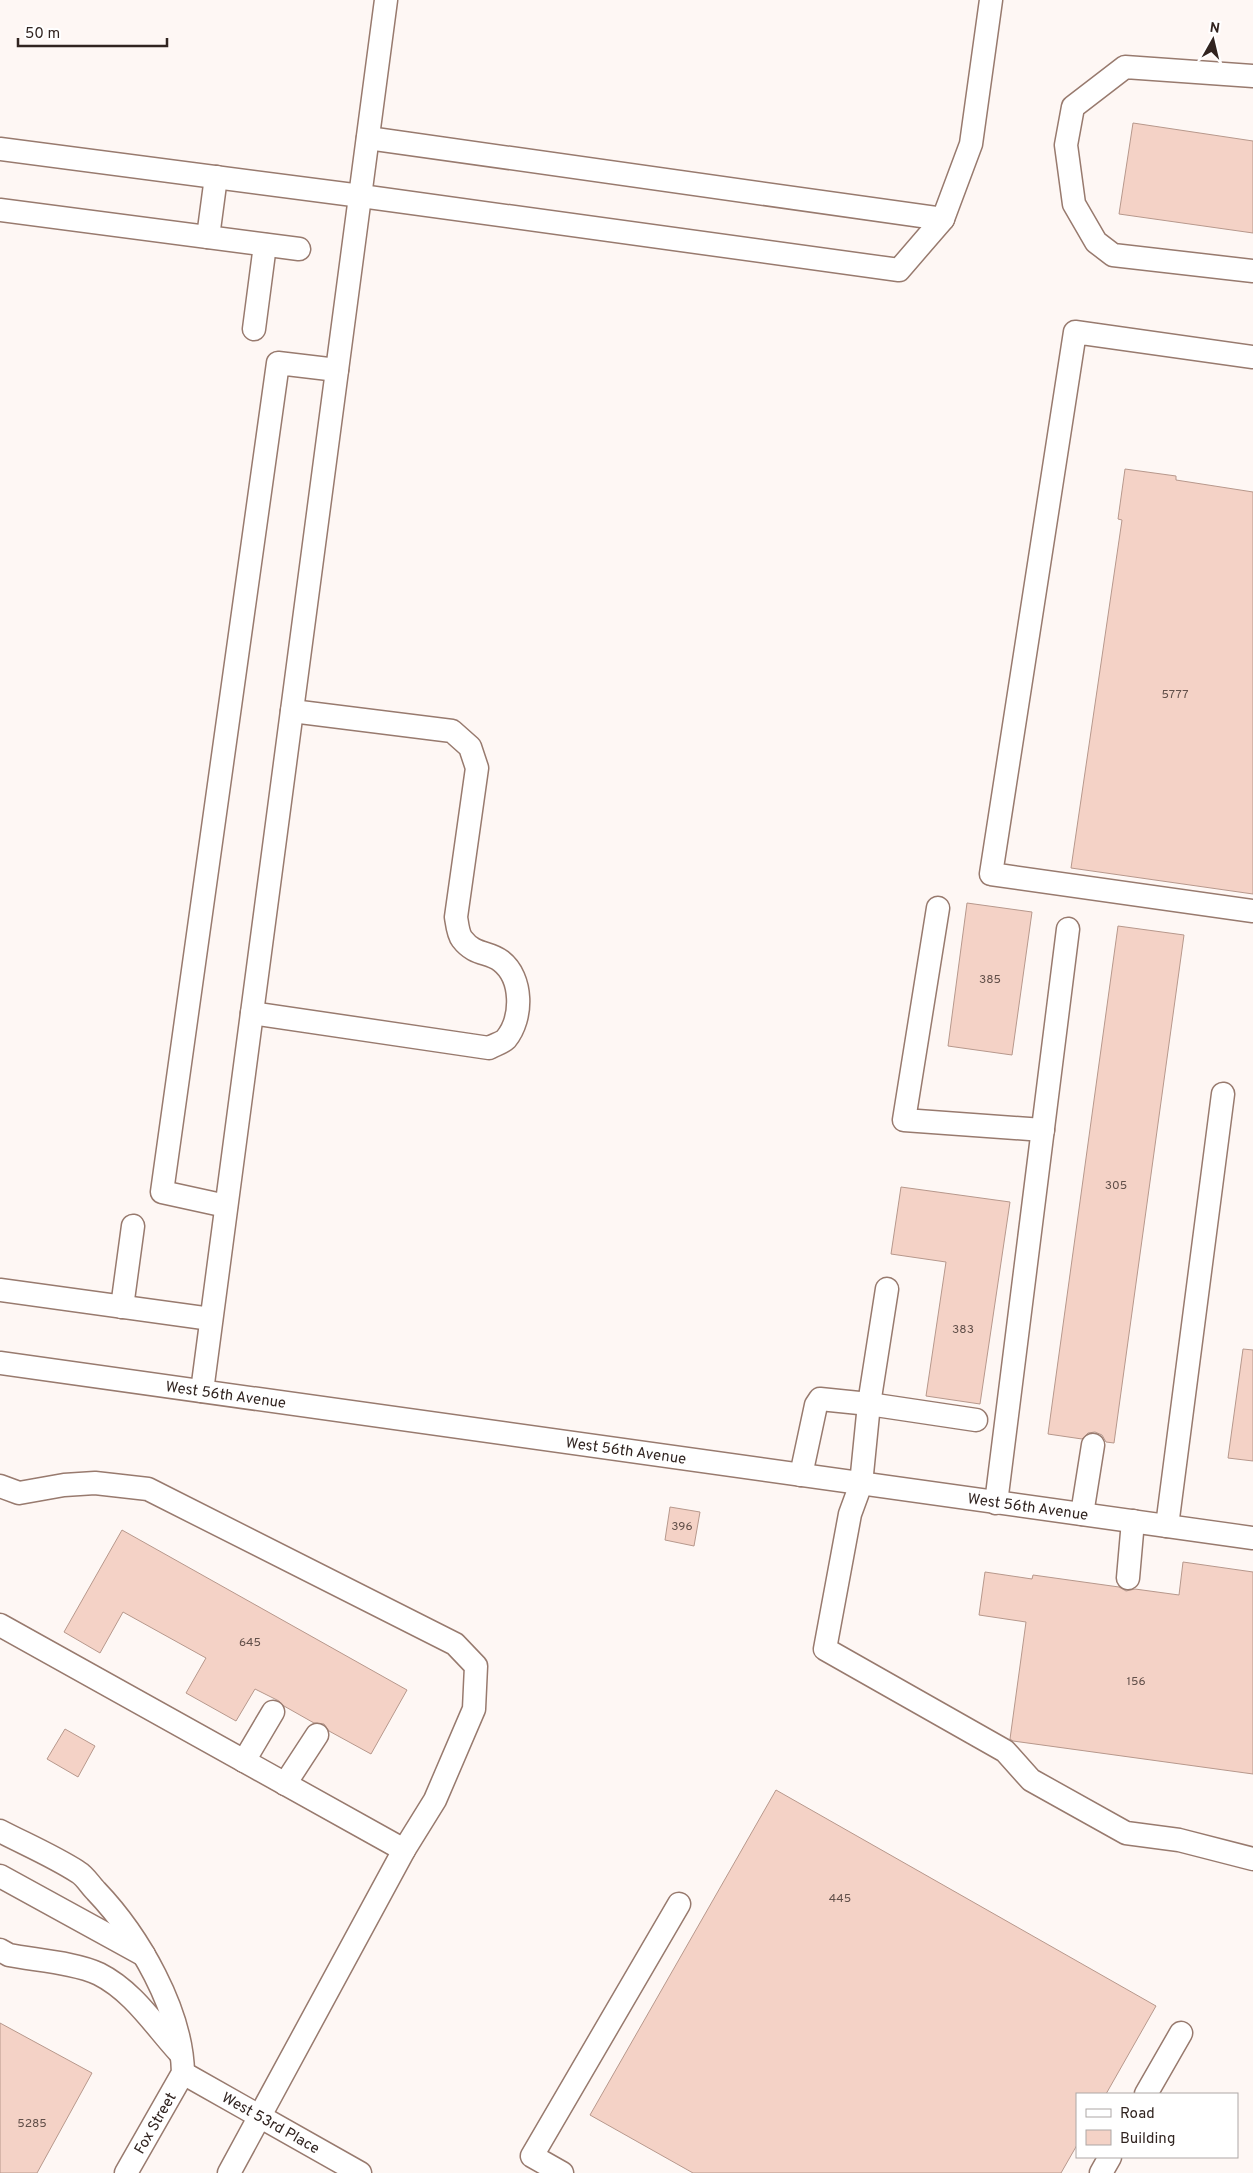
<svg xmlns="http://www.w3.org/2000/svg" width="1253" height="2173" font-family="Overpass,sans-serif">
	<rect width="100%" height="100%" fill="#fef7f4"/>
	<path fill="#f4d2c6" stroke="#b7988c" d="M1133,123L1253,141V233L1119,214Z
		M1125,469L1176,476V480L1253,492V894L1071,868L1122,520L1118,519Z
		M967,903L1032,912L1012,1055L948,1046Z
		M1118,926L1184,935L1114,1443L1106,1442L1102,1435L1095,1432L1088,1433L1082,1439L1048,1434Z
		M901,1187L1010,1202L980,1404L926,1396L946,1262L891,1254Z
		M1243,1349L1253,1350V1461L1228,1458Z
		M670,1507L700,1512L694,1546L665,1540Z
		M122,1530L407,1690L371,1754L329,1731L324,1724L314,1723L284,1706L279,1701L255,1689L236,1721L186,1693L206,1658L123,1612L100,1653L64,1632Z
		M1183,1562L1253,1572V1774L1013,1741L1010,1739L1026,1622L979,1615L985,1572L1032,1579L1033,1575L1119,1587L1126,1591L1135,1589L1179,1595Z
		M65,1729L95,1746L78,1777L47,1759Z
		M776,1790L1156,2006L1106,2094H1077V2145L1061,2173H693L590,2115Z
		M0,2023L92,2073L37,2173H0Z"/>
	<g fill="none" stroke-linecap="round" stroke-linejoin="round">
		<g stroke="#987a6e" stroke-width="25">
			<g id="minor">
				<path d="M1253,76L1125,67L1073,107L1066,145L1074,204L1096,242L1113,255L1253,271"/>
				<path d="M368,138L943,219"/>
				<path d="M0,149L361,196L899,270L943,219L971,144L991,0"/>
				<path d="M0,210L299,249"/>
				<path d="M208,237L216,177"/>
				<path d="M254,329L265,245"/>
				<path d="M1253,357L1075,332L991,874L1253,911"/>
				<path d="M938,908L904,1120L1043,1130"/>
				<path d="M252,1013L489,1048C494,1045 502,1043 506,1039C523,1018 523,978 501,961C488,951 475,956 462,939C458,934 457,923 456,917L477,768L470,747L452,731L292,711"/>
				<path d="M226,1206L162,1192L278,363L337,370"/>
				<path d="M887,1289L869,1404L861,1484L850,1514L825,1649L1005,1751L1031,1780L1126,1833L1179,1840L1253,1859"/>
				<path d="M0,1290L211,1319"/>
				<path d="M122,1307L133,1226"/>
				<path id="s1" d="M0,1363L1253,1538"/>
				<path d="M202,1391L386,0"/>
				<path d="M801,1475L816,1405L820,1399L869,1404L976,1420"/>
				<path d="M0,1486L19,1493L64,1485L95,1483L148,1489L455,1644L476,1666L474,1709L435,1800L404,1850"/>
				<path d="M996,1503L1068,929"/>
				<path d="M1082,1514L1093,1445"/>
				<path d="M1167,1526L1223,1094"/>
				<path d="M1128,1578L1133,1521"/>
				<path d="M0,1625L404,1850L229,2173"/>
				<path d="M244,1761L273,1712"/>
				<path d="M285,1784L317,1735"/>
				<path d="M0,1831C25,1844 53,1856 78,1872C85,1876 90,1885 96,1891C138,1935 182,2010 183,2073L126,2173"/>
				<path d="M0,1876L144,1955"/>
				<path d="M0,1950L9,1955C34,1960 77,1963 99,1974C133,1991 155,2026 179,2052"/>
				<path id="s2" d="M183,2073L360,2173"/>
				<path d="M1146,2094L1181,2033"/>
				<path d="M562,2173L532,2156L679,1904"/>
				<path d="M1101,2173L1110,2157"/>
			</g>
		</g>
		<use href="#minor" stroke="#fff" stroke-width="22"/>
	</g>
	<g text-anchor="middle" stroke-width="4" stroke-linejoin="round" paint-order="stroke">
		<g font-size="12" fill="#62504a">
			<text x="1175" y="698">5777</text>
			<text x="990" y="983">385</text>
			<text x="1116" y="1189">305</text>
			<text x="963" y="1333">383</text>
			<text x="682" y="1530">396</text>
			<text x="250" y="1646">645</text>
			<text x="1136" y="1685">156</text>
			<text x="840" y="1902">445</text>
			<text x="32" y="2127">5285</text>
		</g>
		<g font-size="15" fill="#312420" stroke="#fff">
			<text dy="5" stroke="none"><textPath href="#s1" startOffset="228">West 56th Avenue</textPath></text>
			<text dy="5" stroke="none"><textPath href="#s1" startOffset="632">West 56th Avenue</textPath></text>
			<text dy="5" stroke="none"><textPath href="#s1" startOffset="1038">West 56th Avenue</textPath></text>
			<text transform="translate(155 2123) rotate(-60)" y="5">Fox Street</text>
			<text dy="5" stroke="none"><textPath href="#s2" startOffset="101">West 53rd Place</textPath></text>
		</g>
	</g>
	<rect x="1076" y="2093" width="162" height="65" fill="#ffffff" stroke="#ada7a6"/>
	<rect x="1086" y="2109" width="25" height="8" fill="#ffffff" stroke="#ada7a6"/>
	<text x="1120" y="2118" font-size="15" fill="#312420">Road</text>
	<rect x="1086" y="2130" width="25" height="15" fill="#f4d2c6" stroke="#ada7a6"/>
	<text x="1120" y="2143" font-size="15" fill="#312420">Building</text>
	<g transform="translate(1213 40) rotate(8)" stroke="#ffffff" stroke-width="4" paint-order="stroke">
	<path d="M0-4L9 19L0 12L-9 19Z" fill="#312420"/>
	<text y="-8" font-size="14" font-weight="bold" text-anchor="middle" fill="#312420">N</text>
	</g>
	<path d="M18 38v8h149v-8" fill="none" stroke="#312420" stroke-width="2.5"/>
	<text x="25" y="38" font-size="15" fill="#312420" stroke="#ffffff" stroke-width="4" paint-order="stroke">50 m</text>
</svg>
